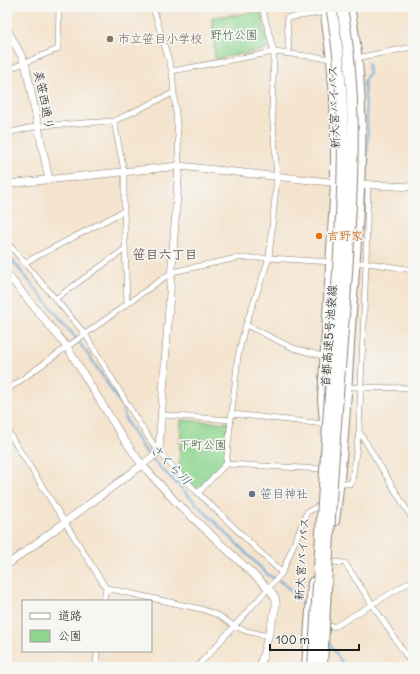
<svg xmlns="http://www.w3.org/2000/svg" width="420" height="674" font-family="Delius,'Klee One',sans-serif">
	<rect width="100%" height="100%" fill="#f6f6f2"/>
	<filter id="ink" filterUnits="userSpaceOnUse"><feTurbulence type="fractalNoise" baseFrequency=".025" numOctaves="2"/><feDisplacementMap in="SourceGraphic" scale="8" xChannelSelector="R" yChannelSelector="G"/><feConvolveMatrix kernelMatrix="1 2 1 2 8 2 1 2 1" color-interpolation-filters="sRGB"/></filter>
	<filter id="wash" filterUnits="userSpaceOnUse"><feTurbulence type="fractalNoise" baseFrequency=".012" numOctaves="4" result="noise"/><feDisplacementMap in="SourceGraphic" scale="16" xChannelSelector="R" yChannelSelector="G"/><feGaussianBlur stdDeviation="0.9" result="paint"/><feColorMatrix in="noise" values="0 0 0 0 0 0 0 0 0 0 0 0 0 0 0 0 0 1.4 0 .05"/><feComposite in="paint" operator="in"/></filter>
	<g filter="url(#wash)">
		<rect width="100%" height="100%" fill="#f4e3cd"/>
		<path fill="#90d690" stroke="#567956" d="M259,12H261L268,47L267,49L217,59L215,58L212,18L213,17Z
			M181,420L229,423L225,463L197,491L179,472Z"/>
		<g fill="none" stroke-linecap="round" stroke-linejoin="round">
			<path stroke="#61a8d7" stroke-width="2" d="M366,178L368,136L364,81L369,73L368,63
				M7,254L72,333L90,357L122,406L125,418L129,426L142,447L150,456
				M152,459L268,575L283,583L295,595L307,612
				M328,641L345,667"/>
		</g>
	</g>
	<g filter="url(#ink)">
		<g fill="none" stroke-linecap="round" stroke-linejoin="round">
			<g stroke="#888074" stroke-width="6">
				<path id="street" d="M153,7L172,71L178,136L179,166
					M289,54L287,18L326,12
					M356,58L413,47
					M7,70L58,49L59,7
					M172,71L274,52L332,59
					M114,121L124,171V211L127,304
					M7,133L38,126L114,121L173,93
					M7,242L85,334L139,423L158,451L198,493L282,573
					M24,263L124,211
					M355,263H368L413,270
					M55,299L125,249
					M246,325L293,348L326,357
					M346,387L413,388
					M7,390L127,304L172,272L237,258H269L332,262
					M232,414L325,424
					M162,415L231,420
					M7,430L106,588
					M359,431L413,520
					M226,464L322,469
					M339,482L350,484L352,481L359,431L366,264L368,184
					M198,493L226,464L238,356L244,330L269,258L277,177L272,110L274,52L262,7
					M332,562L345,563L413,666
					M104,601L106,588L201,609L218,615L234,626L246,631L268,636
					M328,627L336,626L413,580
					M96,667L97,651
					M197,667L265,592L282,573L307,512L319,506"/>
			</g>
			<g stroke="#888074" stroke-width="8">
				<path id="secondary" d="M7,29L23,59L26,67L49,180
					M7,184L179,166L339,183
					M355,184L413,187
					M7,274L67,347L121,435L142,465L176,502L268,588C273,594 277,598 276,606L260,667
					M7,565L142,465L157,453L159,449L179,166"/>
			</g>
			<g stroke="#888074" stroke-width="12">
				<path id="highway" d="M325,422L323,399L336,183V130L335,97L332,59L325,7
					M334,521C344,447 347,372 352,297C359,201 368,103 349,7
					M307,667L313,583"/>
			</g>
			<use href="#street" stroke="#fff" stroke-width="5"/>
			<use href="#secondary" stroke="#fff" stroke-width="7"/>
			<use href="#highway" stroke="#fff" stroke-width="10"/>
			<g stroke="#888074" stroke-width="12" stroke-linecap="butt">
				<path id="highway-bridge" d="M313,667C320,555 326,444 334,332C341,224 351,114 331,7
					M322,667C327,563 333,459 341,355C344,316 347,278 349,239C354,161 356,84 342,7"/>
			</g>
			<use href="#highway-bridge" stroke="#fff" stroke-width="10"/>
		</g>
	</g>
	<circle fill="#8d6e63" stroke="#f6f6f2" stroke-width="1.5" cx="110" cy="39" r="4"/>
	<circle fill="#e8710a" stroke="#f6f6f2" stroke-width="1.5" cx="319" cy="236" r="4"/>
	<circle fill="#6b7280" stroke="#f6f6f2" stroke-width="1.5" cx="252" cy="494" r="4"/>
	<g text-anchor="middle" stroke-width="3.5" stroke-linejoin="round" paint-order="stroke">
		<g font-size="12" fill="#455d45" stroke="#f6f6f2">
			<text x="234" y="39">野竹公園</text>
			<text x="203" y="449">下町公園</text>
		</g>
		<g font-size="12" fill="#785e54" stroke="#f6f6f2" text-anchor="start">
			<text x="118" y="43">市立笹目小学校</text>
		</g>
		<g font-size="12" fill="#1c1c1c" stroke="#f6f6f2">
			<text transform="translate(44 100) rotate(79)" y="4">美笹西通り</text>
			<text transform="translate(334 107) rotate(-92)" y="4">新大宮バイパス</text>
			<text transform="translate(329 336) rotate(-86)" y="4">首都高速5号池袋線</text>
			<text transform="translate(302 559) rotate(-86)" y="4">新大宮バイパス</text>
		</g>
		<g font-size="12" fill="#c56008" stroke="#f6f6f2" text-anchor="start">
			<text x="327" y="240">吉野家</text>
		</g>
		<g font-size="12" fill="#5b616d" stroke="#f6f6f2" text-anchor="start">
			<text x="260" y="498">笹目神社</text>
		</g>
		<g font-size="13" font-weight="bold" fill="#614c4b" stroke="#f6f6f2">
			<text x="165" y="259">笹目六丁目</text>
		</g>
		<g font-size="13" font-style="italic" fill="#3b5b70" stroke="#f6f6f2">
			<text transform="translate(171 464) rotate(45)" y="5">さくら川</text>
		</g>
	</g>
	<rect width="420" height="674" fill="none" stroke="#f6f6f2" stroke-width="24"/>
	<rect x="22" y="600" width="130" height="52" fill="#f6f6f2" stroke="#9f9f9c"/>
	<rect x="30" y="613" width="20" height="6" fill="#ffffff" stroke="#9f9f9c"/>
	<text x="58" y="620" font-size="12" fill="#1c1c1c">道路</text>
	<rect x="30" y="630" width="20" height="12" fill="#90d690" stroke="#9f9f9c"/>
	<text x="58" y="640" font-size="12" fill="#1c1c1c">公園</text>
	<path d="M270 644v6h89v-6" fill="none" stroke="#1c1c1c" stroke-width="2"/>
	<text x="276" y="644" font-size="12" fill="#1c1c1c" stroke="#f6f6f2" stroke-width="3" paint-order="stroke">100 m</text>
</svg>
